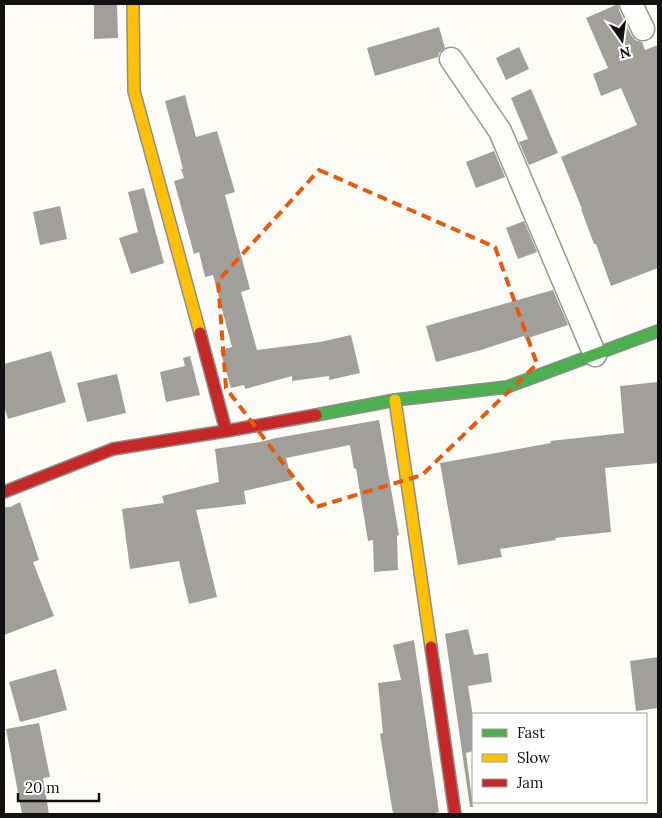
<svg xmlns="http://www.w3.org/2000/svg" width="662" height="818" font-family="Lora,serif">
	<rect width="100%" height="100%" fill="#fdfcf7"/>
	<path fill="#a19f9c" d="M94,4H117L118,38L94,39Z
		M618,4L619,10L631,35L635,40L642,42L645,50L658,45V268L611,286L596,244H594L581,209H582L561,157L637,125L621,88L601,96L593,74L608,68L586,18Z
		M439,27L445,48L439,53L438,57L375,76L367,48Z
		M519,47L529,69L506,80L496,58Z
		M531,89L558,153L529,165L519,142L528,139L511,98Z
		M185,95L196,137L217,131L235,192L225,195L250,289L241,292L257,350L320,342L351,335L360,373L329,380V376L292,381V376L245,389L244,385L231,388L220,350L232,347L213,275L205,277L199,252L194,254L174,181L184,178L181,169H183L165,101Z
		M494,151L505,177L476,188L466,162Z
		M144,188L164,263L131,274L119,238L138,232L128,192Z
		M60,206L67,239L40,245L33,212Z
		M524,221L537,252L518,259L506,228Z
		M553,290L568,325L525,339L524,336L481,350L436,362L426,326Z
		M51,351L66,402L8,419L4,406V364Z
		M190,356L200,395L166,402L160,372L185,366L183,358Z
		M117,374L126,413L87,422L77,383Z
		M658,382V463L605,468L611,532L555,538L556,540L500,549L502,557L458,565L440,463L551,443L550,441L624,433L620,386Z
		M379,420L399,535L397,536L398,570L374,572L373,540L368,541L356,468L354,469L350,445L286,458L292,480L244,491L246,504L196,510L217,597L189,604L179,561L130,569L122,509L164,503L162,496L219,482L215,449L260,442L276,438Z
		M20,502L39,560L33,562L54,616L4,635V507H10Z
		M468,629L474,655L488,653L492,682L468,686L473,717V751L466,753L473,807H470L445,634Z
		M414,640L439,812L435,813V814H393L380,734L383,733L378,683L401,680L393,645Z
		M658,657V708L636,711L630,661Z
		M56,669L67,710L20,722L9,682Z
		M39,723L50,777L43,778L49,814H22L6,729Z"/>
	<g fill="none" stroke-linecap="round" stroke-linejoin="round">
		<g stroke="#979795" stroke-width="25">
			<path id="street" d="M631,4L643,29
				M451,59L500,131L595,355"/>
		</g>
		<g stroke="#8e8d8b" stroke-width="14">
			<path id="fast" d="M316,415L395,400L507,387L658,331"/>
		</g>
		<g stroke="#8e8d8b" stroke-width="14">
			<path id="slow" d="M133,4L134,91L200,333
				M395,400L431,647"/>
		</g>
		<g stroke="#8e8d8b" stroke-width="14">
			<path id="jam" d="M200,333L226,431
				M4,492L113,449L226,431L316,415
				M431,647L455,814"/>
		</g>
		<use href="#street" stroke="#fffffe" stroke-width="22"/>
		<use href="#fast" stroke="#4caf50" stroke-width="11"/>
		<use href="#slow" stroke="#ffc107" stroke-width="11"/>
		<use href="#jam" stroke="#c62828" stroke-width="11"/>
	</g>
	<path fill="none" stroke="#e8590c" stroke-width="4" stroke-dasharray="10 6" stroke-linejoin="round" d="M319,170L495,247L537,364L422,475L316,507L226,388L218,281Z"/>
	<rect width="662" height="818" fill="none" stroke="#111111" stroke-width="10"/>
	<rect x="472" y="713" width="175" height="90" fill="#ffffff" stroke="#a0a0a0"/>
	<rect x="482" y="729" width="25" height="8" fill="#4caf50" stroke="#a0a0a0"/>
	<text x="517" y="738" font-size="15" fill="#111111">Fast</text>
	<rect x="482" y="754" width="25" height="8" fill="#ffc107" stroke="#a0a0a0"/>
	<text x="517" y="763" font-size="15" fill="#111111">Slow</text>
	<rect x="482" y="779" width="25" height="8" fill="#c62828" stroke="#a0a0a0"/>
	<text x="517" y="788" font-size="15" fill="#111111">Jam</text>
	<g transform="translate(622 40) rotate(166)" stroke="#ffffff" stroke-width="4" paint-order="stroke">
	<path d="M0-4L9 19L0 12L-9 19Z" fill="#111111"/>
	<text y="-8" font-size="14" font-weight="bold" text-anchor="middle" fill="#111111">N</text>
	</g>
	<path d="M18 793v8h81v-8" fill="none" stroke="#111111" stroke-width="2.5"/>
	<text x="25" y="793" font-size="15" fill="#111111" stroke="#ffffff" stroke-width="4" paint-order="stroke">20 m</text>
</svg>
